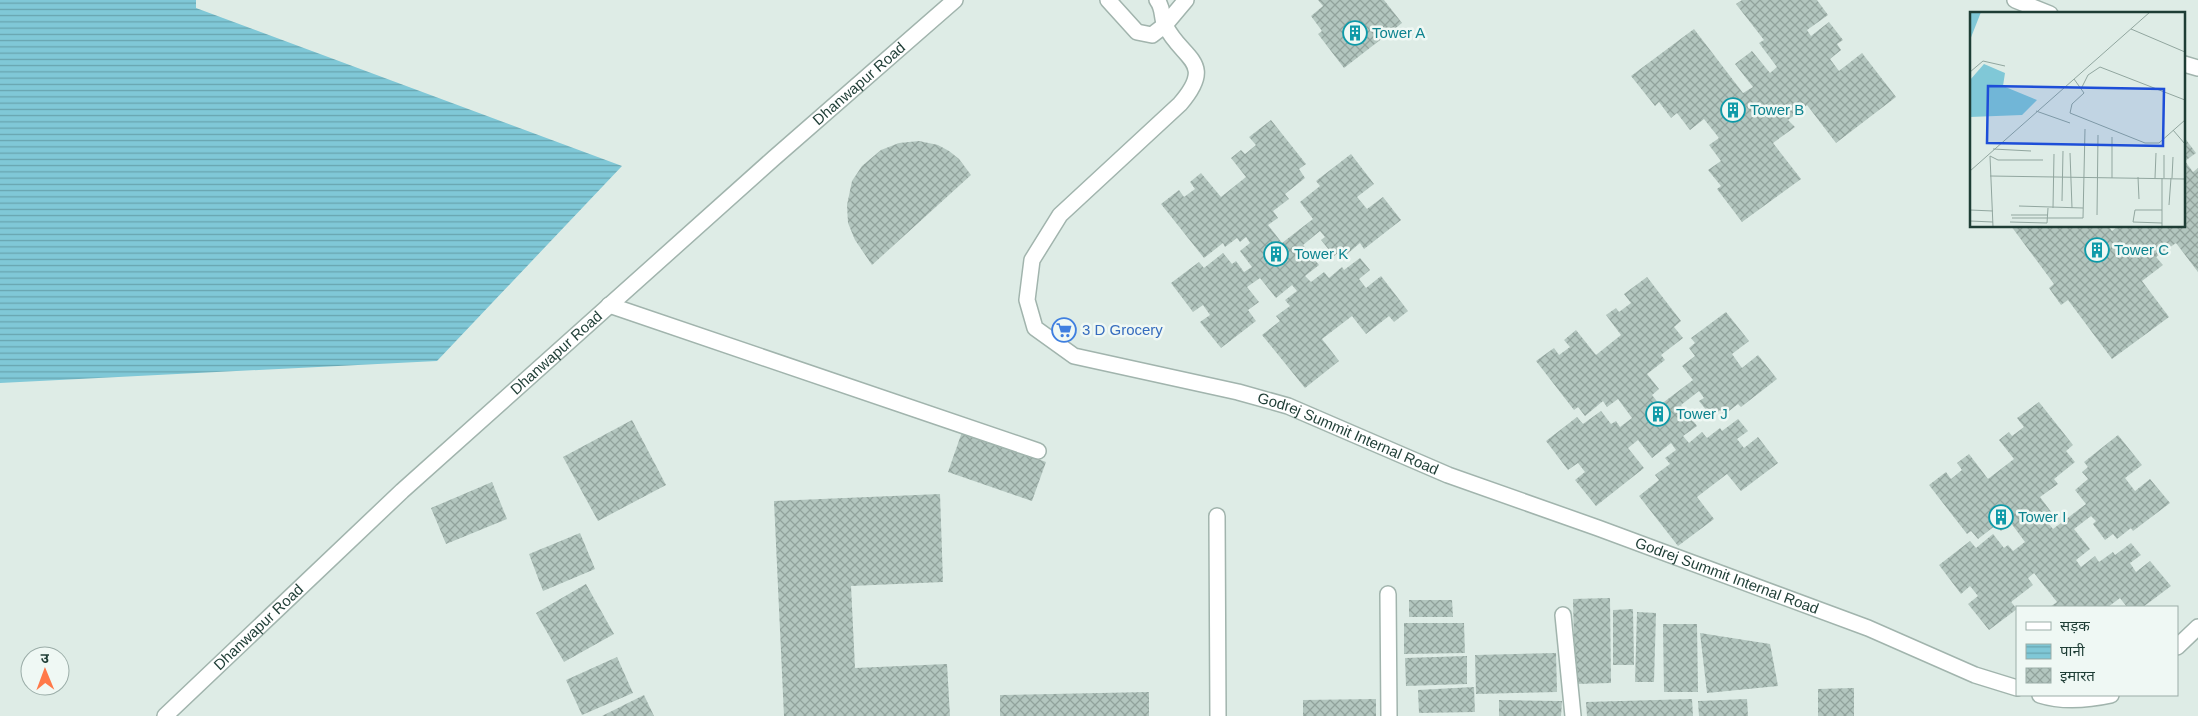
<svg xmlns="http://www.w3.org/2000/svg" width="2198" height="716" font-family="Helvetica,'Noto Sans Devanagari',sans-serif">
	<defs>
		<pattern id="water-rules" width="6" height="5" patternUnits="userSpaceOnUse" patternTransform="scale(1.25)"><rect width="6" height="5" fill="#80c8d7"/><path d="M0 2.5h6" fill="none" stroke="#68a4af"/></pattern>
		<pattern id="building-cross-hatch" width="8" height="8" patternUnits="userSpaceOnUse" patternTransform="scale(1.25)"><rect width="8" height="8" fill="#b3c6bf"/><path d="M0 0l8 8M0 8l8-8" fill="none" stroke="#91a29c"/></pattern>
	</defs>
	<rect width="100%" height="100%" fill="#deece6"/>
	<path fill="url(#water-rules)" d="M0,0H196V8L622,166L437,361L0,383Z"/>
	<path fill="url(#building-cross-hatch)" d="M1318,0H1384L1402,23L1344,68L1318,34L1322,31L1311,16L1323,6Z
		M1742,0H1817L1828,15L1807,30L1811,36L1829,22L1843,40L1837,44L1841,50L1830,59L1839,71L1862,53L1896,97L1836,143L1807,105L1788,120L1795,127L1773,143L1801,179L1742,222L1717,189L1721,186L1708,170L1721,161L1709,145L1719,138L1704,119L1690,130L1677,113L1671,118L1659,102L1655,106L1631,76L1694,29L1743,93L1753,87L1735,64L1752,51L1770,73L1777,67L1759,43L1764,40L1736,4Z
		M1271,120L1306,164L1299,169L1305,178L1285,194L1289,199L1273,211L1278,218L1268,225L1282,243L1313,219L1300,202L1320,186L1316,181L1351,154L1374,184L1357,197L1367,209L1383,197L1401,220L1364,249L1360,243L1346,255L1342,250L1334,256L1321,240L1325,237L1320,231L1303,245L1319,265L1305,276L1311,282L1324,272L1329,278L1342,267L1344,270L1360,258L1370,270L1359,279L1366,288L1381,276L1408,311L1394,322L1389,316L1366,334L1352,316L1322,339L1339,361L1305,388L1262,335L1280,321L1276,316L1290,306L1285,300L1297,291L1292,285L1276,298L1260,278L1247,287L1259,302L1248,310L1256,321L1221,348L1200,322L1210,315L1203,305L1193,312L1171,283L1199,262L1204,268L1223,253L1232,264L1236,261L1244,272L1252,267L1240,251L1250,243L1246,237L1240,242L1237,238L1225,247L1223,243L1204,258L1161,204L1179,190L1184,197L1195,189L1190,182L1201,173L1221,197L1246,177L1231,158L1241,150L1245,154L1256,145L1249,137Z
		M2184,137L2196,153L2185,161L2193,172L2198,168V272L2176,243L2156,257L2163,265L2142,281L2169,317L2112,359L2068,300L2061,305L2049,288L2054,284L2011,226H2108L2112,231L2118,226H2184Z
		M919,141L938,145L949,151L959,159L971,175L872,265L855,240L848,223L847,205L852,181L862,166L881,150L899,143Z
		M1647,277L1681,321L1674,327L1683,338L1661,355L1665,360L1647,374L1659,389L1652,395L1660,405L1693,380L1682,366L1695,356L1689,348L1695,343L1691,338L1726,312L1749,341L1732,354L1742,368L1758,355L1777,379L1741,407L1738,404L1724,415L1720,410L1712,417L1699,401L1704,398L1699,391L1681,405L1697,426L1683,436L1689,443L1702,432L1707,438L1720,428L1722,431L1738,419L1748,431L1737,439L1744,448L1758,437L1778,463L1741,491L1727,474L1697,497L1714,519L1678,546L1639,496L1659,480L1655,475L1670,464L1665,458L1676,450L1671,443L1652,458L1638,440L1628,448L1644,468L1596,506L1575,480L1585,472L1578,463L1568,470L1546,441L1577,417L1583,424L1601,411L1611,424L1616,421L1620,427L1632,418L1618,399L1607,407L1603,401L1585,416L1578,407L1574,410L1536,361L1554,348L1559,355L1570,347L1564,340L1576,330L1596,355L1621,335L1606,315L1616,308L1619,312L1631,303L1624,294Z
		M2039,402L2073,445L2066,451L2075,462L2054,479L2058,484L2040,497L2052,513L2045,519L2053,529L2086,504L2075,490L2088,479L2082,472L2088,467L2084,462L2118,435L2142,465L2125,478L2135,491L2150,479L2170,503L2133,531L2131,528L2117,539L2113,534L2105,540L2093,524L2096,521L2091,516L2074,529L2090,549L2076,560L2081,567L2095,556L2099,562L2113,552L2115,555L2131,543L2141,555L2130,563L2136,572L2150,561L2171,586L2143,607H2127L2120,598L2108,607H2050L2057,602L2034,573L2028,578L2033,585L2011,602L2017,609L1989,630L1968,604L1978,596L1970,586L1961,594L1939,565L1970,541L1976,548L1993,534L2004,548L2008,545L2013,551L2025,542L2011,523L2001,531L1996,525L1978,539L1971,531L1967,534L1929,485L1946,472L1951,479L1962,470L1957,463L1969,454L1988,479L2014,459L1999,440L2009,432L2012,436L2024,427L2017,418Z
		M632,420L666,485L598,521L563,457Z
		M962,432L1046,462L1032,501L948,472Z
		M492,482L507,519L446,544L431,508Z
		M940,494L943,582L851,586L855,668L947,664L950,716H784L774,501Z
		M580,533L595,569L543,591L529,554Z
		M586,584L614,634L564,662L536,613Z
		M1610,598L1611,683L1575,684L1573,599Z
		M1409,600H1452L1453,617H1409Z
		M1633,609L1634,665H1613V610Z
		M1637,612L1656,613L1654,682H1635Z
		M1404,623H1464L1465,653L1404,654Z
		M1663,624H1697L1698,692H1664Z
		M1700,633L1770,644L1778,686L1707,693Z
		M1556,653L1557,692L1476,694L1475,655Z
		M1467,656V684L1406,686L1405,658Z
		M617,657L633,693L582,715L566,680Z
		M1474,687L1475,712L1419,713L1418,690Z
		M1854,688V716H1818V689Z
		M1149,692V716H1000V695Z
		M644,695L654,716H602Z
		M1376,699V716H1303V700Z
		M1692,699L1693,716H1587L1586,702Z
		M1747,699L1748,716H1699L1698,701Z
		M1499,700L1562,701L1561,716H1499Z"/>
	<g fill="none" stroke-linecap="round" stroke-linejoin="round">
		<g stroke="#a1b4ad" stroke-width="18">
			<g id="street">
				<path d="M1108,0L1137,32L1152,35L1165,25L1186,0"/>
				<path id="s1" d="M1157,0C1164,9 1161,17 1165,25C1182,60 1217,61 1180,104L1060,215L1032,260L1027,300L1035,328L1074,356L1238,392L1288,406L1448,475L1598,528L1868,628L1975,675L2017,688"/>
				<path d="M2015,0L2050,14"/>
				<path d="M2184,64L2198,68"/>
				<path d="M609,305L1038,451"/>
				<path d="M1217,516L1218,716"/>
				<path d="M1388,594L1389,716"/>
				<path d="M1563,615L1573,716"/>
				<path d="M2177,647L2198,627"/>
				<path d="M2040,695C2062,702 2088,700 2111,695"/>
				<path id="s2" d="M165,716L402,491L774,158L955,0"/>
			</g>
		</g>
		<use href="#street" stroke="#fff" stroke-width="15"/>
	</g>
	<defs>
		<g id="building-ring" transform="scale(1.25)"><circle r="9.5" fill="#eff8f4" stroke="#0f9aa8" stroke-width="1.5"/><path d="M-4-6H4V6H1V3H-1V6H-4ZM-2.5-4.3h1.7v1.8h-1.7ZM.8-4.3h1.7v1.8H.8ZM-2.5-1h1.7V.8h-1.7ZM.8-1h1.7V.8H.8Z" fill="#0f9aa8"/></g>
		<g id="supermarket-ring" transform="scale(1.25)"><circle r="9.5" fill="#eff8f4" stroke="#3f7fe0" stroke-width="1.5"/><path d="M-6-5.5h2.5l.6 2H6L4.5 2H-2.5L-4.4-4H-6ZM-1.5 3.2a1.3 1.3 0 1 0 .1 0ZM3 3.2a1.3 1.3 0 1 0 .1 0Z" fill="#3f7fe0"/></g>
	</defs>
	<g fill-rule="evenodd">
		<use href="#building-ring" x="1355" y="33"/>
		<use href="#building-ring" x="1733" y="110"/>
		<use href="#building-ring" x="2097" y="250"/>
		<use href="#building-ring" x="1276" y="254"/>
		<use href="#supermarket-ring" x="1064" y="330"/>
		<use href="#building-ring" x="1658" y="414"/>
		<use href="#building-ring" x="2001" y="517"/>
	</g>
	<g text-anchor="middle" stroke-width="5" stroke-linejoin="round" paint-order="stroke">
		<g font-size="15" fill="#0d838f" stroke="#eff8f4" text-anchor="start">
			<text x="1372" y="38">Tower A</text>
			<text x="1750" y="115">Tower B</text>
			<text x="2114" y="255">Tower C</text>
			<text x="1294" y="259">Tower K</text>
			<text x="1676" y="419">Tower J</text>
			<text x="2018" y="522">Tower I</text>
		</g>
		<g font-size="15" fill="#1e3d35" stroke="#eff8f4">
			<text dy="5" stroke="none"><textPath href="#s2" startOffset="939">Dhanwapur Road</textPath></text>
			<text dy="5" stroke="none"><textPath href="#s2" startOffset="534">Dhanwapur Road</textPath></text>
			<text dy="5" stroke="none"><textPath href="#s1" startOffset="740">Godrej Summit Internal Road</textPath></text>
			<text dy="5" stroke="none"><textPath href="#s1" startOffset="1145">Godrej Summit Internal Road</textPath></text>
			<text dy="5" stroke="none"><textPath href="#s2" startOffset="129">Dhanwapur Road</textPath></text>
		</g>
		<g font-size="15" fill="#366cbe" stroke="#eff8f4" text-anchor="start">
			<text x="1082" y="335">3 D Grocery</text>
		</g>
	</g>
	<g transform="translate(1970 12)">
		<rect width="215" height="215" fill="#deece6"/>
		<path d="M0,0H11L0,28ZM14,52L35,61L33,74L67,88L52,103L0,105V68Z" fill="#80c8d7"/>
		<path fill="none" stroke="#91a69f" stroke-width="1" d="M161,17L215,40M0,60L13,49L35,54M104,67L114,81L102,92L100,101L175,131H189L215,108M111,77L118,63L130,55L215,88M66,99L100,111M203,118L215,132M23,137L61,139M100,141L102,196M194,143V166M20,144L23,215M20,144L28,148H73M0,159L180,0M20,164L215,167M168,165L169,187M142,166V125M185,166L186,141M192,166V215M202,166L203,145M92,189L93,139M199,193L201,166M49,194L113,196M83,196L84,142M0,198L23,199M192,198H165L163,210L192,211M41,203H78M127,203L128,123M42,206H113L115,117M0,209L23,210M40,210L77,211L78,196"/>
		<path fill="#1d4ed8" fill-opacity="0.15" stroke="#1d4ed8" stroke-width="2.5" d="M18,74L194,77L193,134L17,131Z"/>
		<rect width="215" height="215" fill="none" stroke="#1e3d35" stroke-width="2.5"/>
	</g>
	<rect x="2016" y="606" width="162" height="90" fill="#eff8f4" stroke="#9bada8"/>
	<rect x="2026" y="622" width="25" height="8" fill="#ffffff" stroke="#9bada8"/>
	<text x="2060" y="631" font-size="15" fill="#1e3d35">सड़क</text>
	<rect x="2026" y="644" width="25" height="15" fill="url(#water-rules)" stroke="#9bada8"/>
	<text x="2060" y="656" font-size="15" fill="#1e3d35">पानी</text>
	<rect x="2026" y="668" width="25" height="15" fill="url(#building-cross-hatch)" stroke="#9bada8"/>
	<text x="2060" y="681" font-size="15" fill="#1e3d35">इमारत</text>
	<g transform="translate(45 671) rotate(359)"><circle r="24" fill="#eff8f4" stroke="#9bada8"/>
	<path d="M0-4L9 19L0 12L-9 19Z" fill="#ff7949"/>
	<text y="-8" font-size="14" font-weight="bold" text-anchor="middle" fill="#1e3d35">उ</text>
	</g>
</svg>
